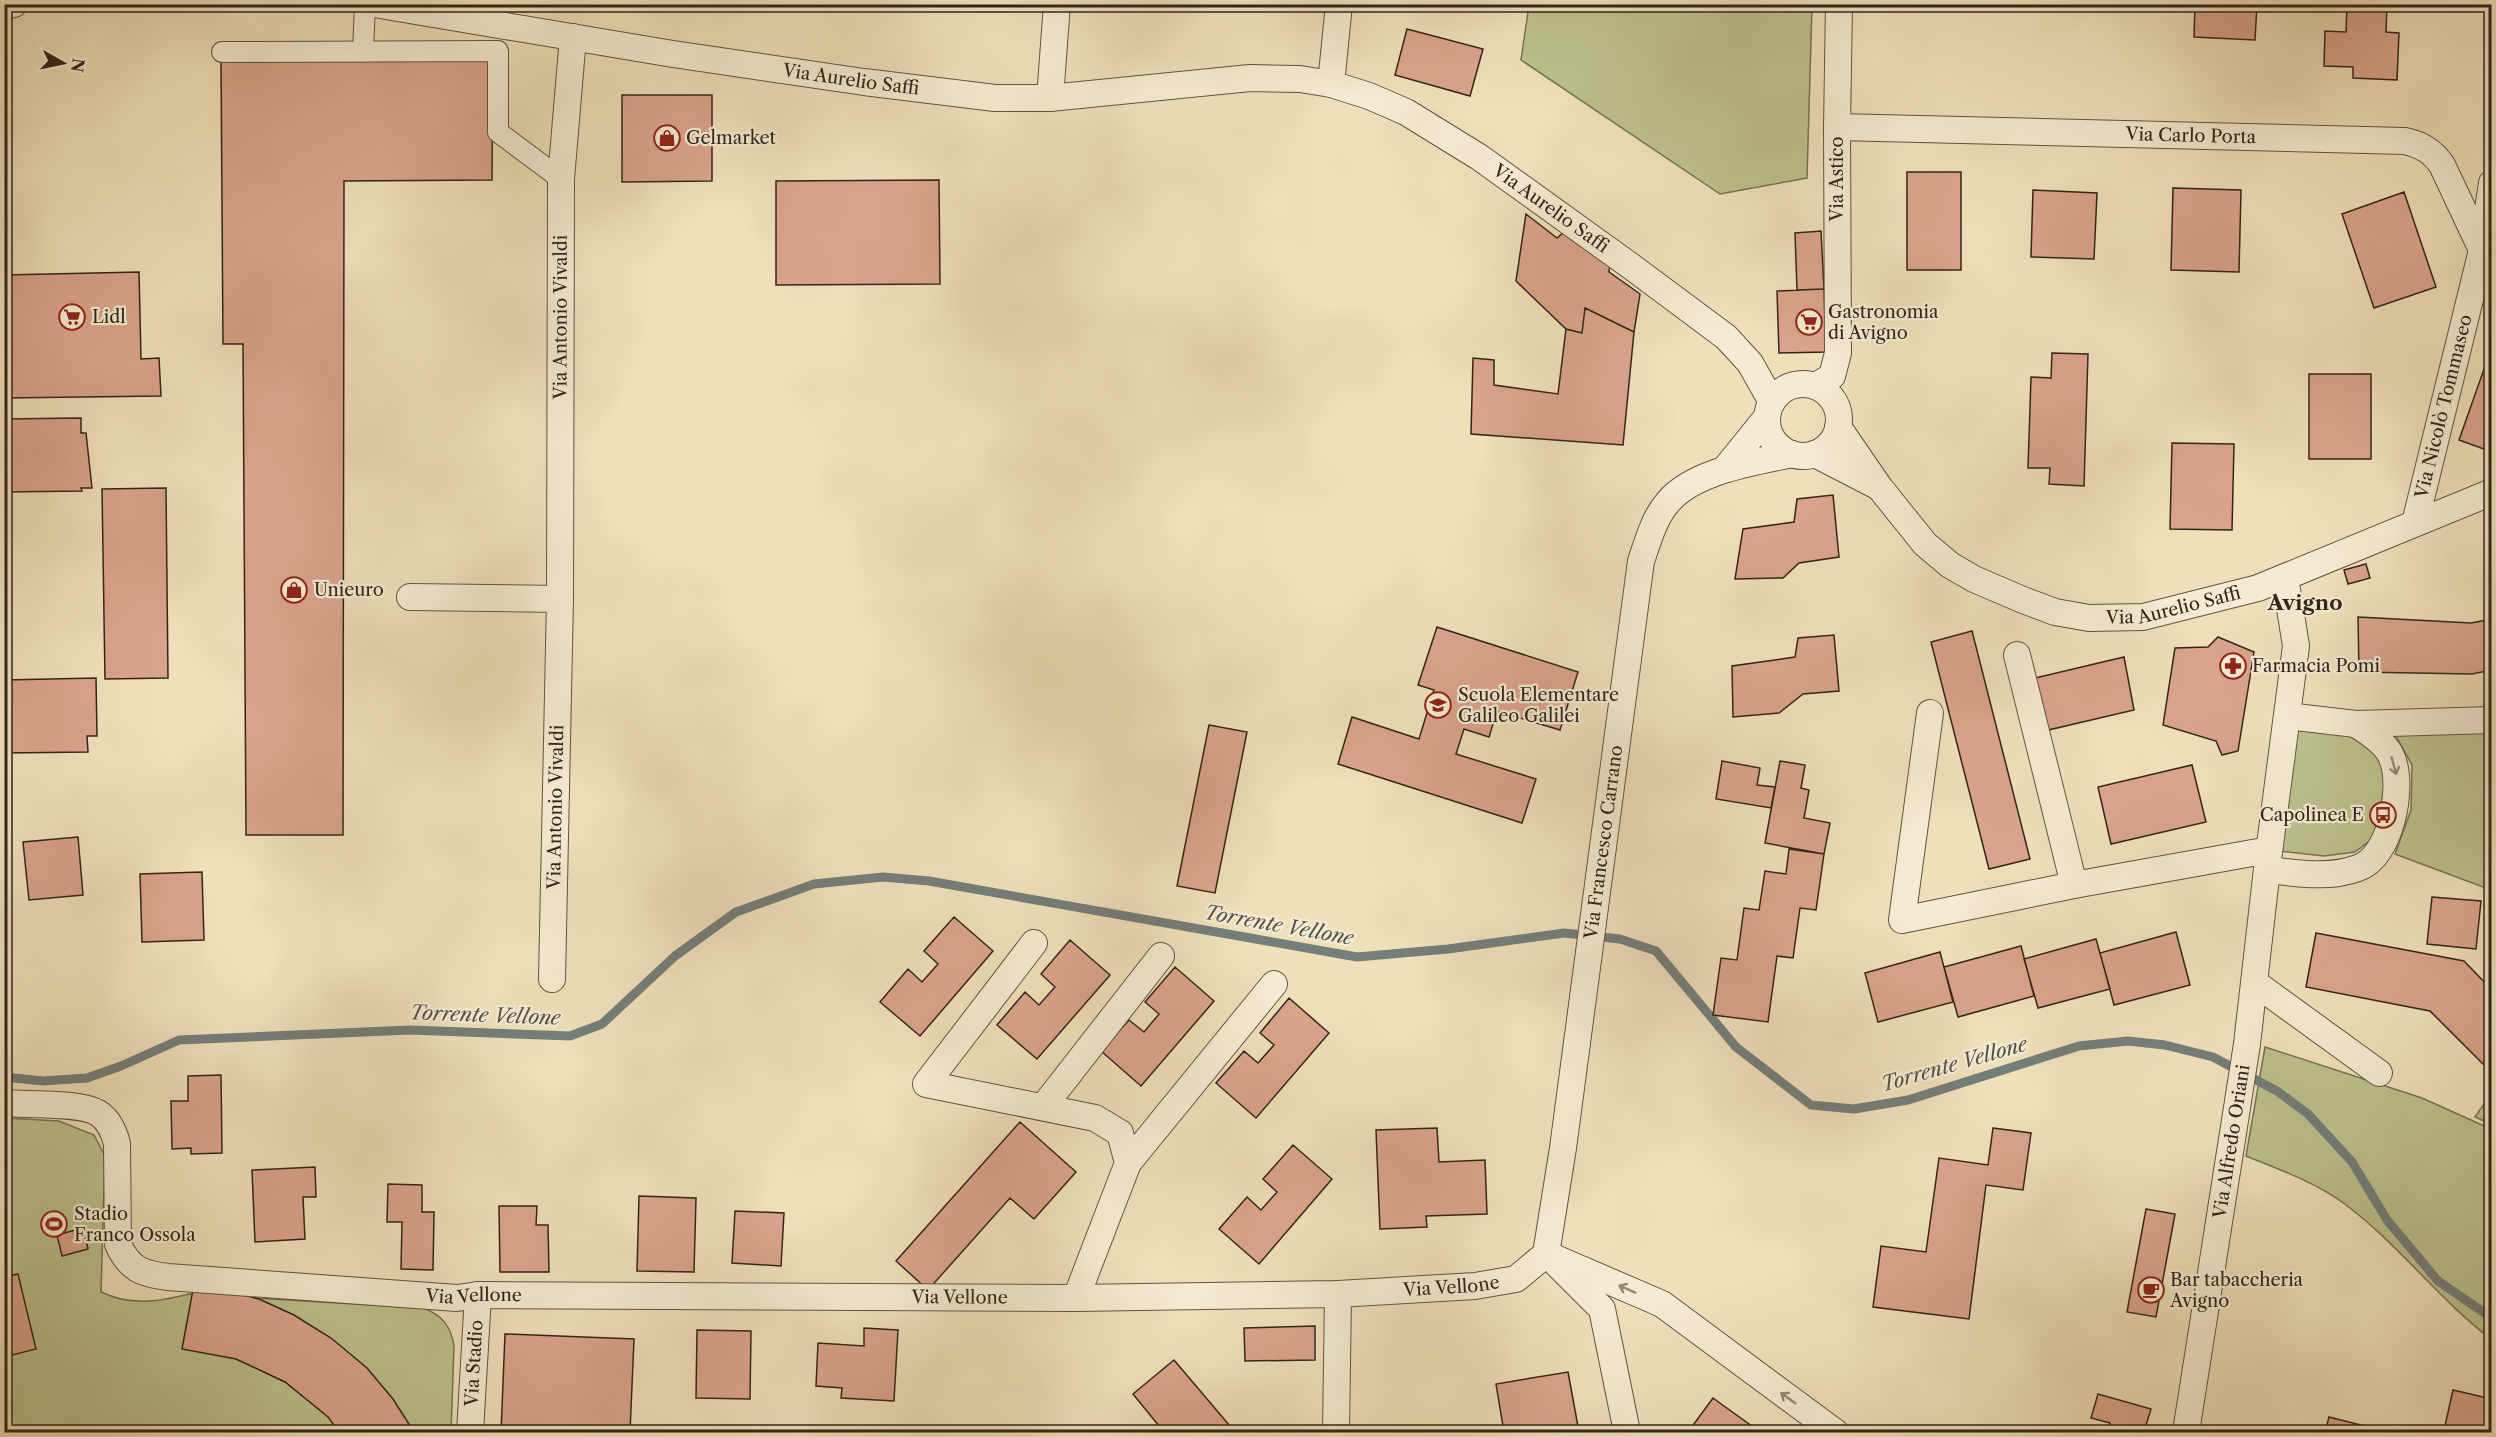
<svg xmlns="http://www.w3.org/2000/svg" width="2496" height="1437" font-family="'Libre Caslon Text',serif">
	<rect width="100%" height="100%" fill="#efe0ba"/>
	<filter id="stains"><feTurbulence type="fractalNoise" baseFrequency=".00333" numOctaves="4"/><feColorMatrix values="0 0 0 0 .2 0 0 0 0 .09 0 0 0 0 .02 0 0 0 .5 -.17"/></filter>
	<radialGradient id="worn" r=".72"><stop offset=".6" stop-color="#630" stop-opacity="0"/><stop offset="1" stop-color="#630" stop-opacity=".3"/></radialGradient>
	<path fill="#bcc18d" stroke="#767354" stroke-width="1.5" d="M1529,5H1812L1807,178L1720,194L1521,60Z
		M2295,724L2346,730L2370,749L2387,770L2376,836L2355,852L2324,856L2279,851Z
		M2491,732V890L2395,854L2411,810L2412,765L2395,734Z
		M2265,1047L2422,1098L2491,1129V1339C2437,1298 2397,1242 2342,1202C2314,1182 2278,1169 2246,1156Z
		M2491,1094V1124L2475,1117Z
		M5,1118L59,1121L94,1135L105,1156L101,1292C130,1306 158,1302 189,1294L423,1308C442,1315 451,1326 454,1346L451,1432H5Z"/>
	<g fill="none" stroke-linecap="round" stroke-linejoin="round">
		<path stroke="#747e7b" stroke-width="9" d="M4,1077L43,1081L87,1078L121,1066L179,1040L410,1030L570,1036L602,1024L675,956L736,912L814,884L883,877L929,881L1357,957L1448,949L1564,933L1620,939L1656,951L1736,1047L1811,1105L1854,1109L1908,1100L2079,1046L2128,1041L2165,1045L2213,1057L2277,1091L2308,1114L2352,1162L2387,1220L2438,1281L2492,1318"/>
	</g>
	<path fill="#dba38c" stroke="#31251b" stroke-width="1.5" d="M2195,4H2257L2255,40L2194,37Z
		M2347,4H2387L2386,32L2399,33L2397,80L2353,78V67L2324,66L2325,31L2346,32Z
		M1407,29L1483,49L1470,96L1395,75Z
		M493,58L492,180L344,181L343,835H246L243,344H223L221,61Z
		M622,95H712V181L622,182Z
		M1907,172H1961V270H1907Z
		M939,180L940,284L776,285V181Z
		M2173,188L2241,190L2239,272L2171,270Z
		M2033,190L2097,193L2094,259L2031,257Z
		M2404,192L2436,287L2374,308L2342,214Z
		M1526,214L1557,238L1564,232L1610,265L1609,272L1640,294L1634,332L1585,308L1582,333L1566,329L1516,281Z
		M1821,231L1824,289L1797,290L1795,233Z
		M139,272L141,359L159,358L161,396L4,398V275Z
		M1824,289L1826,352L1779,353L1777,291Z
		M1585,308L1634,332L1623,445L1471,434L1473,358L1494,360V385L1558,394L1566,329L1582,333Z
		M2490,352L2492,353V452L2459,440Z
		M2052,353L2088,354L2084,486L2049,484L2050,468H2028L2031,377L2051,378Z
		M2309,374H2371V459H2309Z
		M81,418V433H86L92,488H81L82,491L4,492V419Z
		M2172,443L2234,444L2232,530L2170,529Z
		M166,488L168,678L105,679L102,489Z
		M1833,495L1839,557L1799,563L1783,578L1735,579L1743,529L1794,522L1797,499Z
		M2366,564L2370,578L2348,584L2344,570Z
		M2358,617L2471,623L2492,619V670L2472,674L2359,672Z
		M1437,627L1578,672L1560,730L1497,711L1489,737L1464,729L1456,754L1536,779L1522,823L1338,764L1352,717L1419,739L1434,690L1418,685Z
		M1972,631L2030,859L1989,869L1931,642Z
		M1834,635L1839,691L1803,694L1779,713L1733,717L1732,666L1795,657L1798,638Z
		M2218,637L2254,652L2238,751L2222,755L2216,741L2163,725L2175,648L2208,647Z
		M2124,657L2134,710L2044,731L2031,679Z
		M96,678L97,736H87L88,752L4,753V680Z
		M1209,725L1247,732L1215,893L1177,886Z
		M1722,761L1760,768L1757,785L1775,787L1771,808L1716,799Z
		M1780,761L1805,765L1801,788L1809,790L1804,818L1830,823L1824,854L1765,843Z
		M2192,765L2206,822L2111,844L2098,787Z
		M78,837L83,895L29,900L23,842Z
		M1789,849L1824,854L1816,910L1800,908L1793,958L1777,956L1768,1022L1713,1015L1721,958L1737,960L1744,908L1759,910L1765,871L1786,874Z
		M202,872L204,940L142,942L140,874Z
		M2432,897L2481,901L2476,949L2427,944Z
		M954,917L993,951L920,1036L880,1002L908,969L922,982L938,964L924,951Z
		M2176,932L2190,985L2114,1005L2100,953Z
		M2316,933L2464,961L2492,990V1073L2430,1011L2306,987Z
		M2096,939L2110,989L2038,1008L2024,959Z
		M1070,940L1110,975L1037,1059L997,1025L1025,992L1039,1005L1055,987L1041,974Z
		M2021,946L2034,996L1958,1017L1944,967Z
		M1940,952L1953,1002L1878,1022L1865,973Z
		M1175,967L1214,1001L1141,1086L1101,1051L1129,1020L1144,1032L1159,1014L1145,1002Z
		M1289,998L1329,1033L1256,1118L1216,1083L1244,1051L1258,1063L1274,1045L1260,1033Z
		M221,1075L222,1153L191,1154V1148L172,1149L171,1101H188V1076Z
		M1020,1122L1076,1172L1034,1219L1010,1198L928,1290L896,1261Z
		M1437,1128L1439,1162L1485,1160L1487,1214L1426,1216L1427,1227L1380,1229L1376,1130Z
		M1993,1128L2031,1133L2023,1190L1986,1185L1969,1319L1873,1307L1881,1246L1926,1252L1939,1158L1988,1165Z
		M1293,1145L1332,1179L1259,1264L1219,1229L1247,1197L1261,1210L1277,1192L1263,1179Z
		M315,1167L316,1197H303L305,1239L255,1242L252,1170Z
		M388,1184L422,1185V1212H434L433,1270L401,1269L402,1222H387Z
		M639,1196L696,1198L694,1272L637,1271Z
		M499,1206H537L536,1225H548L549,1272H500Z
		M2146,1209L2175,1214L2156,1317L2127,1312Z
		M735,1211L784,1213L781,1266L732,1263Z
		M83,1228L88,1249L62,1256L57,1235Z
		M18,1274L36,1349L4,1357V1277Z
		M194,1284L222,1289L259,1299L294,1315L331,1338L367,1368L393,1399L414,1432H339L328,1417L285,1382L236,1359L182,1349Z
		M1315,1326V1360L1245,1361L1244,1328Z
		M864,1328L898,1330L894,1401L841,1398L842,1388L816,1386L818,1343L864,1346Z
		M697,1330L751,1331L750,1399L696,1398Z
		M505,1334L634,1339L630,1432H501Z
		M1174,1360L1235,1432H1164L1133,1394Z
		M1568,1372L1579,1432H1504L1496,1384Z
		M2453,1390L2492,1399V1432H2472L2445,1426Z
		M2098,1394L2151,1409L2144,1432H2107L2110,1423L2091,1418Z
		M1713,1398L1760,1432H1688Z
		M2329,1417L2373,1428L2372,1432H2325Z"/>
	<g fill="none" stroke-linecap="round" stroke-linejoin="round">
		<g stroke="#605443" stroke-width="22">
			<path id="pedestrian" d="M222,52L498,51V132L561,179
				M363,52L365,4"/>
		</g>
		<g stroke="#605443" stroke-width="28">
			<g id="minor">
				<path id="s1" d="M374,4L673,54L864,82L995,98H1050L1250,78L1300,79L1331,84L1369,96L1406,112L1479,157L1632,267L1726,337L1750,363L1772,402"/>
				<path d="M4,6L14,4"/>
				<path d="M1331,84L1339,4"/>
				<path d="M1050,98L1057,4"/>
				<path id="s2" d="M1837,127L2405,141C2422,145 2432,151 2442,165L2482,250"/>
				<circle cx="1803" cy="420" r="36"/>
				<path d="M1816,386L1832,376L1838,353L1837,127L1839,4"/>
				<path id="s3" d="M1838,427L1880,488L1925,544L1950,565L1974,579L2023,600L2055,612L2089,618L2143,617L2258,588L2492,492"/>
				<path d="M1815,454L1877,486"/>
				<path d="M1725,469L1767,417"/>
				<path id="s4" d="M2415,523L2482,250L2492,183"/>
				<path d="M410,597L560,599"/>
				<path d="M2017,655L2074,885"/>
				<path d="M1930,713L1902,920L2074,885L2269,850"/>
				<path d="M2287,716L2356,724L2492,720"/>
				<path d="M2267,870C2297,873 2328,879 2358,868C2391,857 2404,787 2392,758C2386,743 2369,733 2356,724"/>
				<path d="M1034,943L926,1084L1095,1118L1120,1133L1128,1163L1076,1298"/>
				<path id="s5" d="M552,979L560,599L561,179L573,37"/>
				<path d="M2255,983L2379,1073"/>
				<path id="s6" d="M4,1103C27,1105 80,1102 98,1113C109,1120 114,1131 117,1144L118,1244C129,1269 142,1274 168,1277L457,1298L478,1295L1076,1298L1338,1294L1475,1286L1516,1279L1546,1254"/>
				<path d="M1043,1107L1161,956"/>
				<path d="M1128,1163L1274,984"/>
				<path id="s7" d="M1546,1254L1563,1148L1641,561C1648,541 1654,518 1668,502C1694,471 1755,462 1792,454"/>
				<path d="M1546,1254L1662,1304L1835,1432"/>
				<path d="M1557,1264L1602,1309L1627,1432"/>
				<path id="s8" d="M470,1432L478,1295"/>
				<path d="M1336,1432L1338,1294"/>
				<path id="s9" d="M2186,1432L2247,1044L2268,860L2296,646L2285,577"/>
			</g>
		</g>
		<use href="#pedestrian" stroke="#f5ebd2" stroke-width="20"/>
		<use href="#minor" stroke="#f5ebd2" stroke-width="26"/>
	</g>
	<defs><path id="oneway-shaft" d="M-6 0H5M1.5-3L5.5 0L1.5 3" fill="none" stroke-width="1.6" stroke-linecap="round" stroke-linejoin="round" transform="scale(1.5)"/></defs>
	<g stroke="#938876">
		<use href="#oneway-shaft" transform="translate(2394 766) rotate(74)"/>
		<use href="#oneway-shaft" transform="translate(1627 1289) rotate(-156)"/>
		<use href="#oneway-shaft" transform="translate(1788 1398) rotate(-144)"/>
	</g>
	<defs>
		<g id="shop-ring" transform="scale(1.35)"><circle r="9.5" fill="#f5ebd2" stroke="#8f2418" stroke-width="1.5"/><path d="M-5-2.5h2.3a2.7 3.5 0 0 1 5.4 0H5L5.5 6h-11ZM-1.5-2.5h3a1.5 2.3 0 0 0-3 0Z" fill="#8f2418"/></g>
		<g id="supermarket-ring" transform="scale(1.35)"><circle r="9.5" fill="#f5ebd2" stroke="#8f2418" stroke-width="1.5"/><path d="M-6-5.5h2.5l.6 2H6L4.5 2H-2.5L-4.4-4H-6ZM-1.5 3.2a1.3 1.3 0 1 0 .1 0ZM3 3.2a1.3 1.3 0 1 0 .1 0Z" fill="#8f2418"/></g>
		<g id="pharmacy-ring" transform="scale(1.35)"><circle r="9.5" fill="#f5ebd2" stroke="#8f2418" stroke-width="1.5"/><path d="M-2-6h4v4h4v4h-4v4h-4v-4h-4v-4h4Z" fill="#8f2418"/></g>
		<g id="school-ring" transform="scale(1.35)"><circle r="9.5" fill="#f5ebd2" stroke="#8f2418" stroke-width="1.5"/><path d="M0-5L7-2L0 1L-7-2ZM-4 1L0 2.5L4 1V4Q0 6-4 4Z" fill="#8f2418"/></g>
		<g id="bus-ring" transform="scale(1.35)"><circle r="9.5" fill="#f5ebd2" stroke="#8f2418" stroke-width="1.5"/><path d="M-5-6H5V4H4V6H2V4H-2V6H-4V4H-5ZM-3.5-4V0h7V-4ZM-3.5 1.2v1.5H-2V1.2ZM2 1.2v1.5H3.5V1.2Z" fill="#8f2418"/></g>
		<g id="stadium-ring" transform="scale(1.35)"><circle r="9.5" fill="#f5ebd2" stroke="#8f2418" stroke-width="1.5"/><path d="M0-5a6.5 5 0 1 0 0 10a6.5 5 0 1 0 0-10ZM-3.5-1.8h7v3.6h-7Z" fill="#8f2418"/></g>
		<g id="cafe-ring" transform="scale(1.35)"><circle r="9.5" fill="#f5ebd2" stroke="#8f2418" stroke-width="1.5"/><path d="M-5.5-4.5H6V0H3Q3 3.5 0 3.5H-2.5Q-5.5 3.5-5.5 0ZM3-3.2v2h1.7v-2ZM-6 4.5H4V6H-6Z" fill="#8f2418"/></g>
	</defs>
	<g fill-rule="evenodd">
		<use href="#shop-ring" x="667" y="138"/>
		<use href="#supermarket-ring" x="72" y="317"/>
		<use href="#supermarket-ring" x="1809" y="322"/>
		<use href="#shop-ring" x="294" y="590"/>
		<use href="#pharmacy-ring" x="2233" y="666"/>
		<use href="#school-ring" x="1438" y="705"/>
		<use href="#bus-ring" x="2383" y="815"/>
		<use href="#stadium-ring" x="54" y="1224"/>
		<use href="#cafe-ring" x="2151" y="1290"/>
	</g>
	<g text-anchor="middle" stroke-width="4.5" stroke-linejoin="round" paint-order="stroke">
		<g font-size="18" fill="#31251b" stroke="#f5ebd2">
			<text dy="6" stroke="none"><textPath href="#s1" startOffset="483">Via Aurelio Saffi</textPath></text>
			<text dy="6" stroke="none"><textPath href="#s2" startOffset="354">Via Carlo Porta</textPath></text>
			<text transform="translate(1837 179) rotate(-90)" y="6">Via Astico</text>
			<text dy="6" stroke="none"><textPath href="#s1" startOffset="1220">Via Aurelio Saffi</textPath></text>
			<text dy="6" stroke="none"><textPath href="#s5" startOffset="662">Via Antonio Vivaldi</textPath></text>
			<text dy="6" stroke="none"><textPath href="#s4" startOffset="120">Via Nicolò Tommaseo</textPath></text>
			<text dy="6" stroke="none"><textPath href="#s3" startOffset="414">Via Aurelio Saffi</textPath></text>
			<text dy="6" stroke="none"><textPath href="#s5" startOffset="172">Via Antonio Vivaldi</textPath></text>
			<text dy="6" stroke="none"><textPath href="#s7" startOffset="416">Via Francesco Carrano</textPath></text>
			<text dy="6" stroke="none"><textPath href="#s9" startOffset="294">Via Alfredo Oriani</textPath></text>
			<text dy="6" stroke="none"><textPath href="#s6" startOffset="1581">Via Vellone</textPath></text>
			<text dy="6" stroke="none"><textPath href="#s6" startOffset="603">Via Vellone</textPath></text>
			<text dy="6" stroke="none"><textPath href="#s6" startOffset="1089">Via Vellone</textPath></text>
			<text dy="6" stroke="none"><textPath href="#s8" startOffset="69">Via Stadio</textPath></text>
		</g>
		<g font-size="18" fill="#31251b" stroke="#f5ebd2" text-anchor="start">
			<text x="686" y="144">Gelmarket</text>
			<text x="1828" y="318">Gastronomia<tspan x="1828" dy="21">di Avigno</tspan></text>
			<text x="92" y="323">Lidl</text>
			<text x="314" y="596">Unieuro</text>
			<text x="2252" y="672">Farmacia Pomi</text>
			<text x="1458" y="701">Scuola Elementare<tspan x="1458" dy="21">Galileo Galilei</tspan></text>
			<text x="2364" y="821" text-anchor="end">Capolinea E</text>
			<text x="74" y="1220">Stadio<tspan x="74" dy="21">Franco Ossola</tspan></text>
			<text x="2170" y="1286">Bar tabaccheria<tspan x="2170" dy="21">Avigno</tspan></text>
		</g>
		<g font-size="20" font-style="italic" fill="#52524b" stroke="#f5ebd2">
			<text transform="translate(1279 925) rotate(10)" y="7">Torrente Vellone</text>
			<text transform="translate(485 1015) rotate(2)" y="7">Torrente Vellone</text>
			<text transform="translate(1954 1064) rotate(-16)" y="7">Torrente Vellone</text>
		</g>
		<g font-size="21" font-weight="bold" fill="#31251b" stroke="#f5ebd2">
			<text x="2305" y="610">Avigno</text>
		</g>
	</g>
	<rect width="2496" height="1437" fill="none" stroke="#efe0ba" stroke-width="24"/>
	<rect x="6" y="6" width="2484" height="1425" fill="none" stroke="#31251b" stroke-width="3"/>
	<rect x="12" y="12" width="2472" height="1413" fill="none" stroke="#31251b" stroke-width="1.5"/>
	<g transform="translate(63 63) rotate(99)" stroke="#f5ebd2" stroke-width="4.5" paint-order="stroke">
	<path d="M0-4.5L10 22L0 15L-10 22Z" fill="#31251b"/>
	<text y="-9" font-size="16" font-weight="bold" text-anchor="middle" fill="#31251b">N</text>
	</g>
	<rect width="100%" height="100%" filter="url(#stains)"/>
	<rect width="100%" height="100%" fill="url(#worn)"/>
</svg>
